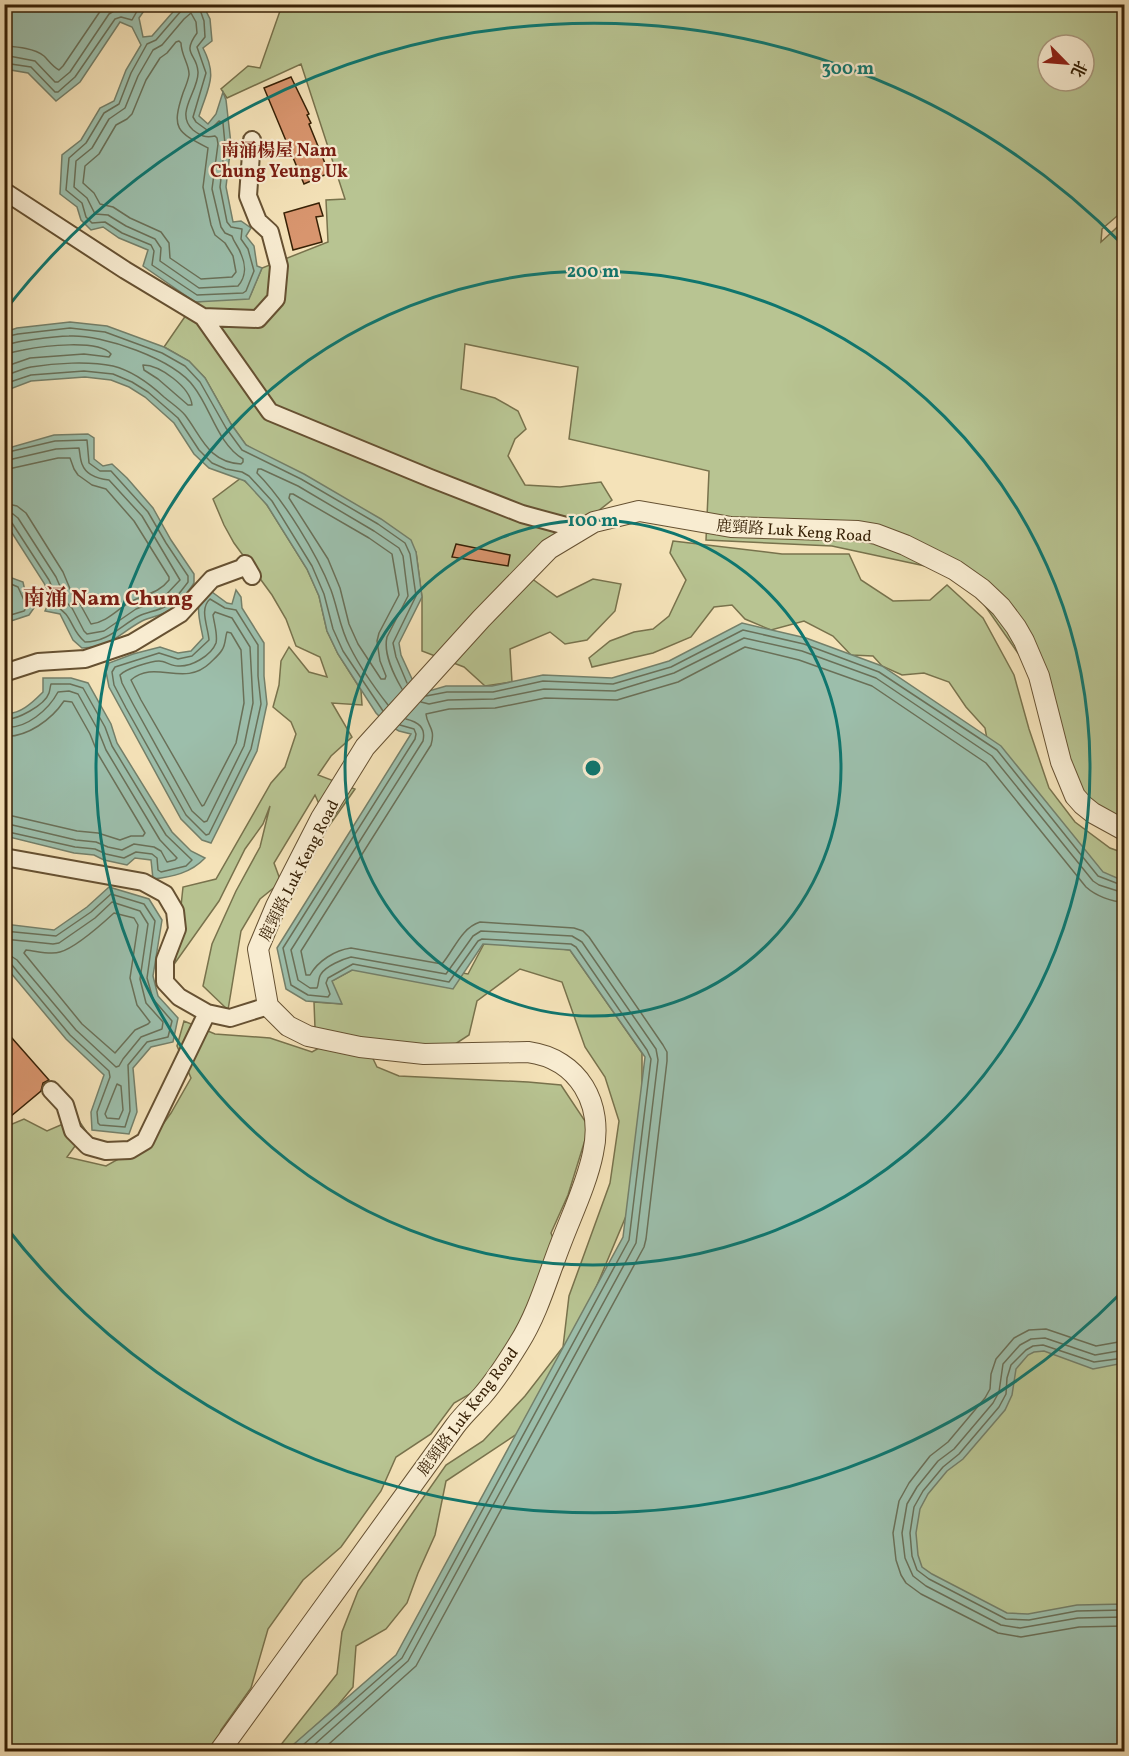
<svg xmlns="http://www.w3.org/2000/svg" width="1129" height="1756" font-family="Vollkorn,'Noto Serif SC',serif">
	<rect width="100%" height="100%" fill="#f4e2b8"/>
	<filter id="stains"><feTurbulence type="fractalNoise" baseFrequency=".00333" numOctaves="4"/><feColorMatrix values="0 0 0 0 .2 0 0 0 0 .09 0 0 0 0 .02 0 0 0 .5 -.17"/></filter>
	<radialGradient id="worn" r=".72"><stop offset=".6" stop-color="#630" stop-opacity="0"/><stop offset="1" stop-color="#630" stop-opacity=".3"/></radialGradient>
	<path fill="#b8c492" stroke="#78724c" stroke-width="1.5" fill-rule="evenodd" d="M275,5H1124V210L1102,229L1101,242L1124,221V836L1095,825L1075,796L1029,669L972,587L939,569L832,546L706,540L709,471L569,439L578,367L465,344L461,389L495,398L518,411L526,429L515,439L508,456L525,485L560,487L601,482L612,500L573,531L531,578L557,597L593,579L621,584L615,611L587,640L565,644L550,632L510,649L512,682L485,686L464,667L422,651V597L416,552L246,445L231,424L205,378L189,361L164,347L195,302L250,296L262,268L328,242L326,200L345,199L301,64L227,98L221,89L248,66L260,68L280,11ZM1048,45H1084V81H1048Z
		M241,478L254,489L267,505L307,569L319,596L327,631L338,654L361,690L362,705L332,703L352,737L331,756L318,775L355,789L329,826L315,795L274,863L281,882L260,899L241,931L228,1010L203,986L212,944L236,891L260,847L270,806L263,824L245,849L219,901L175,963L183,887L216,879L271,783L285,767L296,734L291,722L273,707L279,685L281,661L289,647L309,672L327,677L320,657L296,646L286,619L272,595L234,543L224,525L213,499Z
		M673,541L782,554H849L861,580L893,601L930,600L947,585L983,618L1014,675L1029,729L1049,788L1075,822L1110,848L1124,853V883L1093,873L991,761L985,728L966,707L949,682L924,673L902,675L882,666L873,656L851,655L833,636L804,621L771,630L745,619L732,605L714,607L691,637L653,653L592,667L589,658L610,641L634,632L653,629L669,616L686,580L670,553Z
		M486,940L570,950L642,1053V1178L595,1290L582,1343L523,1430L446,1481L435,1535L418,1573L407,1603L386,1629L356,1646L353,1687L338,1705L288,1751H276L337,1674L342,1632L358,1591L446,1465L483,1441L525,1396L563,1347L569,1296L610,1183L619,1121L605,1077L585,1047L562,982L520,969L477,1001L469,1035L437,1056L366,1044L377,1067L399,1076L528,1082L561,1085L589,1127L568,1195L551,1233L564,1266L534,1316L505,1374L454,1403L431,1434L396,1457L381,1491L341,1547L303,1580L268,1629L251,1688L221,1730L215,1751L5,1752V1127L24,1119L47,1131L77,1118L86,1131L67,1157L106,1166L151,1141L171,1113L191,1078L177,1046L184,1021L215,1034L270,1038L312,1052L341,1036L315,1028L314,1002L341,1004L328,983L352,970H445L468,974Z
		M1037,1333L1124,1355V1624L988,1628L921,1586L905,1490Z"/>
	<path fill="#9cbeab" stroke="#747f69" stroke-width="1.5" d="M4,5H148L139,18L143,37L152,36L179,5H203L210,19L212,41L203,48C218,77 208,87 199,116L208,124L216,114L223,92L226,100L231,144L226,187L233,222L241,221L251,228L246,236L254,246L257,266L262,268L249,299L195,302L143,266L148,250L119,238L103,227L91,230L81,220L77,207L60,194L62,155L81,140L100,108L114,101L126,70L141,45L132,27L120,22L80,82L56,101L28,73L5,69Z
		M70,322L107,326L164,347L189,361L205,378L231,424L246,445L304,474L381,519L411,540L416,552L422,597L399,643L401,655L413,681L429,691L446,686H492L543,675L612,678L669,661L742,623L806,638L882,666L1001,746L1103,872L1124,881V1363L1093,1369L1044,1351L1034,1352L1028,1355L1016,1369L1012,1395L1005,1410L963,1459L947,1471L928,1494L920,1509L916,1533L918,1555L922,1567L932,1574L1007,1613L1028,1614L1077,1605L1124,1604V1751H286L396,1655L623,1237L645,1057L570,950L483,944L453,989L352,970L332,981L342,1004L306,1001L286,989L277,948L411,734L399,731L388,725L376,713L338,654L327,631L319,596L307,569L267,505L245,481L209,468L194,454L174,423L145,397L129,387L111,380L85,377L31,381L5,391V332L17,328Z
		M88,434L94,438V459L103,466L112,464L127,478L153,508L171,540L194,574V583C187,593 179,605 169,611C160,616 150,617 142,621C118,634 112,647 82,648L73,640L60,614L45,611L51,598L44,583L5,522V449L54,435Z
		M5,551L7,554L9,577L23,582L25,591L34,608L29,615L5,623Z
		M236,590L241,597L242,608L264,643V676L267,704L257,751L211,843L202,840L181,819L109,687L106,672L109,663L133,654L160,647L178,653L191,651L203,638C201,624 190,595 212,592L227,603L232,604Z
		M43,678H71L88,683L111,724L117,743L172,832L191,851L205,858C191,873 172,877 153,879L151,860L135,858L127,865L104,860L94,855L74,853L5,836L4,713C19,716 33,702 43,692Z
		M109,887L149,899L162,920L153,976L158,996L178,1018L173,1042L151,1047L133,1068L137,1112L129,1134L92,1130L91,1112L104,1075L66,1039L5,966V924L54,930L87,907Z"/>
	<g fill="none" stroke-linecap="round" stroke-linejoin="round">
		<path stroke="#6a7058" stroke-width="1.5" d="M182,4L181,11L156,40L147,44L131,73L119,104L104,113L86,143L69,158L66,190L82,203L86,217L92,223L105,222L122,233L151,245L154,251L152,265L197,295L243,293L246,291L254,271L248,249L241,239L242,229L231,227L227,222L220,187L225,144L223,123L219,121L212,128L207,130L196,122L193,117L206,73L197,47L205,37L204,21L198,4
			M191,13L196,22L197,33C181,55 197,53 198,72C199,91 174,113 193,130C201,136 205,138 215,136L217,138L218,144L212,189L221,227L225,233L232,236C234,243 239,247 241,254C246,265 246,277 238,286L199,288L160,261L161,248L155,239L126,226L108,215L95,214L87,198L74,187L76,161L92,148L109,119L125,108L138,76L153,50L162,45L184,19Z
			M176,42L179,41L181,43C181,55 190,66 189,75C188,81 185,88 183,93C171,129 177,132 208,148L203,187L211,225L215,235L225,243L233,256L236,272L232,277L201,279L170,258L169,243L161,232L130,218L113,207L100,204L94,193L83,183L85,166L99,154L116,125L127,119L132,114L146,80L160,58L167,53Z
			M4,46C17,47 34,48 44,56C49,61 53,67 59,70L63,66L101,10L106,4
			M4,55L35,61L55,82H58L70,72L109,14L117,9L128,10L132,4
			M4,63L31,67L55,92H58L75,77L115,19L121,17L132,20L141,4
			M4,337L18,334L70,328L105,332L162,353L185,366L200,382L226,428L242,450L301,479L378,524L405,543L410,554L416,596L393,643L396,657L407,683
			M4,345C11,344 16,342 23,341C38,339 54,336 69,336C102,334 174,359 194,387C211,409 218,444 243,459V462L241,464C208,462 202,437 185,415C179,408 171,403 164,397C150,384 133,371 113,366C89,361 55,363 31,367C22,369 13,373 4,376
			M4,354C11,353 17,351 23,350C43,346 98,339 111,354L109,357L84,354L30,358L4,367
			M143,365C160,365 190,387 192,405H188L158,379L144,370Z
			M4,384L31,375L84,371L113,374L132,382L148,392L178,418L199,450L212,463L226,469L242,472L249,476L272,501L312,566L324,594L333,629L343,651L383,711
			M4,453L55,441L87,440L89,463L100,471H111L148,512L166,543L188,576V582C182,590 175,600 166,606C158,611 147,612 139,616C120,626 108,642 85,642C70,630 73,614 55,606L56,596L49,580L12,523L9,520H4
			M4,461L56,449L79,448C80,453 80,459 82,464C86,475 99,479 109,480L142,516L180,580L162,599L136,609L104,631L87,634L84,631L72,608L65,601L63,593L56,577L18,518L13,514L4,512
			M4,470L58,458H70L74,469L78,475L92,485L106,489L134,521L169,577V580C159,593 146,594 132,601C118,608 108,622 91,624L80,604L73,596L63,572L26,513L17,506L4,503
			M290,494H293L369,538L392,554L399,595L379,633L377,641L380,661L386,676L385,679H381L358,644L349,624L340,588L328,559L289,498Z
			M4,581L18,587L27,607L24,611L4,617
			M210,599L225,608L236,610L258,645V676L261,704L251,749L209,834L206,835L186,815L126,708L114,685L112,672L115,667L159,653L178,659L192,656L209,640C208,626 199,609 210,599Z
			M215,612L232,618L250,647L253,703L244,746L207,821L204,822L192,811L133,704L122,683L120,675C125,669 151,661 159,661C165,661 171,666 178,666C191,667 211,656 216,643C218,635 214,623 213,615Z
			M227,632L231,633L241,650L244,703L236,743L204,805L202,806L141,700L131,680C155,659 184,688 210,663C214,659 219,655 222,650C226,644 225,637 227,632Z
			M426,696L447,692H493L543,681L613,684L671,667L743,630L804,644L879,672L997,750L1098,876L1124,886
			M421,702L429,704L448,700L494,699L544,689L615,691L674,673L744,638L802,651L876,678L992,756L1093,881L1099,885L1124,893
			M388,705C374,687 360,667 350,647C340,629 338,609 331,590C317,554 284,500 257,473L258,469H261L298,486L374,531L399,548L403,556L408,596L387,637C383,654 394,675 402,689
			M4,719C16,721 45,705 49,693C50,690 50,687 51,684H70L83,688L105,727L112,746L166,835L192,860L186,866L161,872L158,870L157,858L152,854L136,852L124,858L106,854L95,849L75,847L4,831
			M4,727C26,730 49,709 58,692L69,691L78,694L98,730L106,750L160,840L177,858L175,860L167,862L161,851L154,847L134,844L122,850L108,847L96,842L76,840L4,823
			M4,736C27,738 52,719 64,701L72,702L90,734L98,754L145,833L143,836H131L120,840L98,833L77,831L4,814
			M114,913L134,918L138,925L130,978L137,1005L150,1022L148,1024L135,1030L115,1053L82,1024L24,953L26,950C37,951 50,955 60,952C75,948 102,924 114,913Z
			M4,931L56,936L91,912L111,894L144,904L155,921L147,978L153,999L172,1021L168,1037L147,1042L128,1065L130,1111L125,1127L100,1125L98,1123L97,1112L110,1077L109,1071L70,1035L12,965L4,963
			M4,939L53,944L59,943L95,918L112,902L140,911L148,924L140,979L146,1003L163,1022L162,1029L141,1037L123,1059L119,1066L116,1067L76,1030L17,960L11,956L4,955
			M117,1084L121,1086L123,1110L119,1119L107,1118L105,1114Z
			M1124,1341L1096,1346L1046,1329L1029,1330L1014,1338L996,1359L991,1374L990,1389L985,1398L948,1442L930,1456L909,1483L899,1501L893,1533L896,1560L901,1575L906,1583L921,1594L998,1633L1021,1637L1079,1627L1124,1626
			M1124,1350L1095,1355L1045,1338L1031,1339L1020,1345L1003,1364L999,1392L993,1403L954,1449L938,1461L917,1487L907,1504L902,1533L905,1558L913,1576L926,1586L1001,1625L1020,1628L1078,1618L1124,1617
			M1124,1358L1094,1362L1043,1345L1033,1346L1026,1350L1011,1365L1007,1378L1006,1394L999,1407L959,1454L943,1467L923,1491L914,1507L910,1533L912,1556L917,1570L929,1579L1006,1619L1029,1620L1077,1611L1124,1610
			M295,1752L402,1658L629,1240L651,1059L647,1050L576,947L571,944L482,939L478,941L449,982L353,964L328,978L326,983L330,994L328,997L308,995L291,985L283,948L415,739L416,734L414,729L400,725
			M306,1752L408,1661L636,1243L658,1060L656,1049L582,942L572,936L481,931L473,936L446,974L351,957C343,959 326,966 321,974C318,978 319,984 317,988H310L298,980L291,950L423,741C426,727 418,722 406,719
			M320,1752L416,1666L644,1247L646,1239L667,1061V1052L663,1045L589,937L583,931L574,928L480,922C461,928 454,950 442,964L351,948C335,950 318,961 310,975H306L301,951L431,745C436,728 427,726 426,714L449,709L495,708L545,698L617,700L678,682L745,647L799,660L872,686L986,763L1086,887C1096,896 1112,902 1124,902"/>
	</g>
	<path fill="#d8956e" stroke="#372106" stroke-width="1.5" d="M291,77L309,114L307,115L311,123L309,124L329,173L304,184L264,88Z
		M319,203L323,216L316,217L322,242L293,250L284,213Z
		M456,544L510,555L508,566L452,557Z
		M4,1029L49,1080L43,1083L41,1091L4,1122Z"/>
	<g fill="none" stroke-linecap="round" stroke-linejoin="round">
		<g stroke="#665132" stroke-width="20">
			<path id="minor" d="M4,191L125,270L203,317L270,412L430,478L522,514L581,530
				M203,317L258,319L276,299L279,266L270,232L258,221L248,196L252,140
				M4,673L38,662L85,659L132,643L180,614L212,579L242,568L245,564L252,576
				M4,857L143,882L165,894L175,911L177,929L165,960V982L179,997L207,1013L230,1018L268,1006
				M51,1090L65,1105L73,1131L88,1146L106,1151L130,1150L145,1141L207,1013"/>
		</g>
		<g stroke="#665132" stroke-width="22">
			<path id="tertiary" d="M219,1752L455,1426C463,1415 473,1406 482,1396C496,1380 508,1361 519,1343C538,1313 548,1276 561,1243C572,1214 587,1183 593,1153C604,1104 579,1059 528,1052L424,1054L360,1047L308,1036L288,1026L268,1006L258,949L276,906L321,818L365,747L481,619L549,549L594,522L639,511L731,527L858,531L876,534L905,545L955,570L982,589L1001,607L1016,627L1024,641L1039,676L1061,762L1075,796L1083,805L1093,813L1124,830"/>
		</g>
		<use href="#minor" stroke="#f8ecd1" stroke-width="16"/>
		<use href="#tertiary" stroke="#f8ecd1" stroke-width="20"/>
	</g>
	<g fill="none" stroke="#0f766e" stroke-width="3">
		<circle cx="593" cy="768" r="248"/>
		<circle cx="593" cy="768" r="497"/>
		<path d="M1124 1290A745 745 0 0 1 6 1227M6 309A745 745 0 0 1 1124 246"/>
	</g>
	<g text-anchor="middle" stroke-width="4.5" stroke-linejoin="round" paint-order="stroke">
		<g font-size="16" fill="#372106" stroke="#f8ecd1">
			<text transform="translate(794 530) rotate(4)" y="6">鹿頸路 Luk Keng Road</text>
			<text transform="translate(298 870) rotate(-63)" y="6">鹿頸路 Luk Keng Road</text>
			<text transform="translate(467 1411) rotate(-53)" y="6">鹿頸路 Luk Keng Road</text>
		</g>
		<g font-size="18" font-weight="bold" fill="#7a1f14" stroke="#f8ecd1">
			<text x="279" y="156">南涌楊屋 Nam<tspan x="279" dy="21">Chung Yeung Uk</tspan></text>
		</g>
		<g font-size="22" font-weight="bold" fill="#7a1f14" stroke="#f8ecd1">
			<text x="108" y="605">南涌 Nam Chung</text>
		</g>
	</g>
	<circle cx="593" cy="768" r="9" fill="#0f766e" stroke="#f8ecd1" stroke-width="3"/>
	<g font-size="18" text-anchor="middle" font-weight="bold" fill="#0f766e" stroke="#f8ecd1" stroke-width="4.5" stroke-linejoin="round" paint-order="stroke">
		<text x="848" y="74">300 m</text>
		<text x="593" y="277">200 m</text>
		<text x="593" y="526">100 m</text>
	</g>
	<rect width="1129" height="1756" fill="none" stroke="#f4e2b8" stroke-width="24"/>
	<rect x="6" y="6" width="1117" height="1744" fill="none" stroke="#372106" stroke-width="3"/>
	<rect x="12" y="12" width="1105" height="1732" fill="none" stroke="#372106" stroke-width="1.5"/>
	<g transform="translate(1066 63) rotate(115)"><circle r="28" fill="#f8ecd1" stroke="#ab9b80" stroke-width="1.5"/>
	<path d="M0-4.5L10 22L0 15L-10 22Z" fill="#8f2418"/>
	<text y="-9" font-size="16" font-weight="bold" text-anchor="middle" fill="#372106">北</text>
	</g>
	<rect width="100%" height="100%" filter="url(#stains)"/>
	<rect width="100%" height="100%" fill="url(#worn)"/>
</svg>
